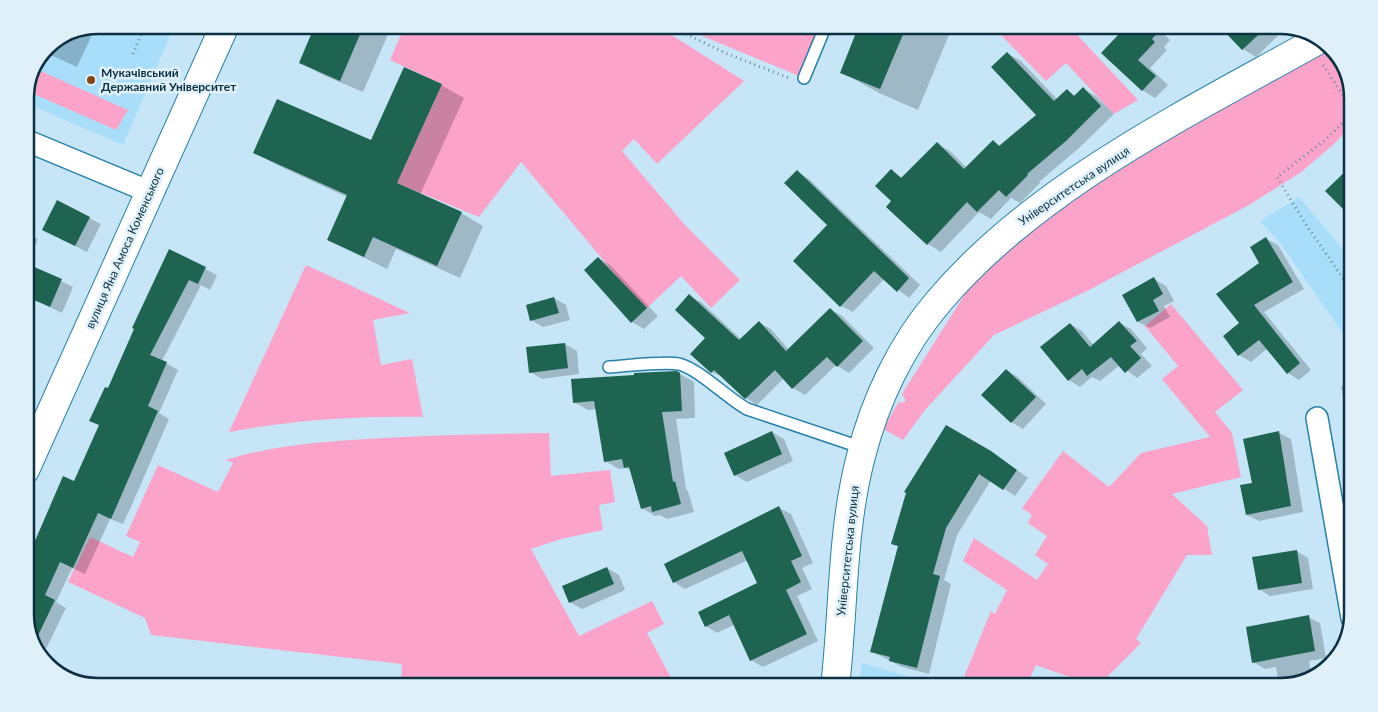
<svg xmlns="http://www.w3.org/2000/svg" width="1378" height="712" font-family="Lato,sans-serif">
	<rect width="100%" height="100%" fill="#c6e6f7"/>
	<path fill="#a9defa" d="M98,25H175L123,145L25,103V94L47,46Z
		M1299,197L1353,261V348L1278,240L1260,221Z
		M862,663L946,687H858Z"/>
	<path fill="#fca3ca" d="M405,25H656L744,81L657,164L634,139L622,151L685,225L740,280L711,308L681,276L647,308L620,280L521,162L479,217L397,183L442,84L390,60Z
		M690,25H826L804,78L688,30Z
		M991,25H1068L1138,100L1114,114L1066,63L1046,81Z
		M1328,47L1341,58L1353,94V124L1334,144L1300,173L1249,205L1087,291L994,335L925,410L903,440L883,429L899,401L900,403L906,401L902,394L987,259L1102,178Z
		M36,69L128,110L116,130L27,91Z
		M306,265L410,313L373,320L381,365L412,359L423,417C357,416 294,420 229,432Z
		M1171,304L1243,390L1215,412L1232,433L1241,477L1172,494L1207,526L1212,555H1187L1136,639L1141,643L1097,687L1036,665L1026,687H960L991,611L995,614L1007,590L963,561L974,538L1037,580L1048,564L1035,555L1047,536L1028,523L1032,515L1022,508L1063,451L1109,487L1141,453L1210,437L1162,379L1178,366L1145,326Z
		M549,433L551,476L610,470L615,502L599,505L603,530L561,539L531,549L579,636L652,601L664,624L647,633L676,687H401L402,664L151,635L145,618L68,582L90,537L133,557L140,542L126,536L158,465L218,492L233,463L226,460C271,446 318,442 366,439C427,435 488,434 549,433Z"/>
	<path fill="#0003" d="M317,25H392L363,92L323,75L300,62Z
		M861,25H953L918,110L879,93L841,72Z
		M1112,25H1154L1170,40L1164,47L1167,50L1150,68L1168,85L1155,98L1142,90L1121,34Z
		M1220,25H1280L1310,32L1302,37L1287,27L1256,57L1243,49Z
		M96,26L77,67L44,52L47,46Z
		M1007,53L1021,61L1058,100L1067,91L1076,96L1083,89L1096,96L1114,114L1079,148L1039,182L1040,183L1020,203L1011,198L991,219L979,212L941,252L928,244L888,207L892,201L891,171L903,178L937,144L950,151L967,168L994,142L1001,146L1038,115Z
		M441,85L464,98L420,195L461,213L483,226L460,278L396,249L387,269L328,240L347,197L277,165L254,152L372,142Z
		M797,172L809,179L920,285L909,298L884,279L853,312L841,306L829,225Z
		M89,218L101,224L87,252L55,236Z
		M25,232L38,239L31,257L25,255Z
		M1266,239L1278,245L1304,289L1264,312L1311,370L1299,380L1288,373L1268,348L1251,362L1239,355L1224,337L1241,323Z
		M170,251L217,275L210,290L201,285L162,361L178,370L159,413L169,419L134,500L123,524L110,519L85,574L72,568L56,602L66,608L45,651L34,646L25,619L74,482L100,425L108,389Z
		M598,258L610,265L658,316L644,329L632,322Z
		M34,268L73,287L62,313L25,295Z
		M1154,279L1166,286L1174,301L1164,306L1170,317L1150,328L1138,322L1124,295Z
		M689,296L701,302L741,339L759,323L771,329L789,350L830,309L842,316L874,348L849,373L836,365L805,395L793,388L784,378L757,405L746,398L724,377L711,372L707,338Z
		M554,298L566,305L570,320L543,327L531,320Z
		M1119,323L1131,329L1147,348L1141,354L1152,366L1137,378L1120,365L1100,381L1092,377L1080,387L1069,380L1070,324L1082,331L1094,346Z
		M565,344L577,351L579,374L542,379L530,372Z
		M1006,370L1018,377L1046,404L1023,429L1011,422Z
		M635,374H680L694,382L695,418L676,419L686,489L688,491L694,512L667,519L660,515L655,516L642,508L631,471L627,468L619,469L605,461L597,409L588,410L574,402L635,376Z
		M25,378L31,381L25,393Z
		M1353,384V439L1350,437L1341,386Z
		M947,427L1003,460L1028,478L1015,496L991,480L957,535L944,580L951,584L929,674L902,667L871,651L900,547L893,543Z
		M772,432L784,439L793,461L747,482L735,475Z
		M1279,433L1291,439L1303,512L1259,521L1247,515L1254,484Z
		M779,508L791,514L813,563L802,568L812,589L797,596L818,641L763,667L751,660L734,625L717,633L706,626L759,583L748,560L685,589L674,582Z
		M1296,551L1308,558L1313,589L1270,596L1259,589Z
		M607,568L619,575L625,590L582,609L570,602Z
		M1308,617L1320,623L1326,658L1309,661L1312,677L1279,687L1276,667L1265,669L1253,662Z"/>
	<path fill="#1e6451" d="M315,25H364L340,81L299,63Z
		M859,25H907L880,89L840,73Z
		M1110,25H1165L1152,39L1155,42L1138,60L1156,76L1142,91L1101,53L1119,34Z
		M1218,25H1269L1242,50Z
		M1007,52L1054,101L1067,89L1074,96L1083,87L1101,106L1066,141L1027,174L1028,175L1006,197L999,190L977,212L967,202L927,245L886,207L891,201L875,186L891,169L901,178L937,142L964,169L993,140L999,146L1036,115L991,67Z
		M404,67L442,84L397,183L462,212L437,266L373,237L364,257L327,240L347,195L253,153L277,99L371,140Z
		M1353,164V219L1325,191Z
		M797,170L909,278L897,292L874,271L840,307L793,261L827,225L784,183Z
		M57,200L90,217L75,246L42,230Z
		M1266,237L1293,282L1254,305L1300,363L1287,374L1259,340L1238,356L1223,336L1239,323L1216,294L1259,263L1250,247Z
		M169,249L206,267L198,284L189,280L150,355L167,362L148,406L158,411L111,519L98,513L73,568L60,562L45,595L55,600L34,644L25,619V564L63,476L74,481L99,425L89,421L105,387L108,388L134,329L132,328Z
		M598,257L647,308L631,323L584,270Z
		M25,263L62,279L50,307L25,296Z
		M1154,277L1163,294L1153,300L1159,311L1137,322L1122,295Z
		M689,294L739,340L759,321L786,351L830,308L863,341L837,367L827,357L792,389L775,370L745,399L714,370L711,373L690,354L705,338L675,310Z
		M554,297L559,313L530,321L526,305Z
		M1119,321L1137,341L1130,346L1141,358L1125,373L1111,357L1087,376L1082,369L1068,381L1040,347L1070,323L1090,347Z
		M565,343L568,368L529,373L526,347Z
		M1006,369L1036,397L1011,423L981,395Z
		M677,371L680,373L682,411L662,412L673,482L675,481L681,504L652,512L651,506L641,509L629,467L624,468L622,459L604,462L594,401L573,403L571,379L634,375V373Z
		M946,425L991,451L1017,470L1003,490L979,474L946,528L933,574L940,576L917,668L889,661L890,657L870,652L898,546L891,544L906,493L904,492Z
		M772,431L782,454L734,476L724,453Z
		M1279,431L1291,506L1246,515L1240,485L1252,483L1243,439Z
		M779,506L802,556L791,561L801,582L786,590L807,634L750,661L729,615L705,627L698,612L757,583L742,551L673,583L664,564Z
		M1297,550L1302,583L1258,590L1252,557Z
		M607,567L614,584L569,603L562,586Z
		M1309,615L1315,651L1252,663L1246,627Z"/>
	<g fill="none" stroke-linecap="round" stroke-linejoin="round">
		<g stroke="#2781a8" stroke-width="14">
			<path id="service" d="M804,78L826,25
				M609,367C626,366 664,361 679,364C699,369 727,398 747,409L863,448"/>
		</g>
		<g stroke="#2781a8" stroke-width="24">
			<path id="minor" d="M25,140L150,192
				M1317,418L1352,618"/>
		</g>
		<g stroke="#2781a8" stroke-width="30">
			<path id="tertiary" d="M25,470L225,25"/>
		</g>
		<g stroke="#2781a8" stroke-width="30">
			<path id="secondary" d="M835,687C844,610 841,532 861,456C875,401 901,345 939,301C1036,186 1190,112 1320,39"/>
		</g>
		<path stroke="#688b9c" stroke-width="3" stroke-dasharray="1 4" stroke-linecap="butt" d="M668,25L725,53L789,78
			M133,54L145,25
			M1323,65L1353,110
			M1353,113L1325,140L1277,177L1305,223L1353,293"/>
		<use href="#service" stroke="#fff" stroke-width="11"/>
		<use href="#minor" stroke="#fff" stroke-width="21"/>
		<use href="#tertiary" stroke="#fff" stroke-width="28"/>
		<use href="#secondary" stroke="#fff" stroke-width="28"/>
	</g>
	<circle fill="#874413" stroke="#e0f0f9" stroke-width="2" cx="91" cy="80" r="5"/>
	<g text-anchor="middle" stroke-width="5" stroke-linejoin="round" paint-order="stroke">
		<g font-size="12" font-weight="bold" fill="#0b3041" stroke="#e0f0f9" text-anchor="start">
			<text x="101" y="77">Мукачівський<tspan x="101" dy="14">Державний Університет</tspan></text>
		</g>
		<g font-size="12" fill="#0b3041" stroke="#e0f0f9">
			<text transform="translate(1074 186) rotate(-34)" y="4">Університетська вулиця</text>
			<text transform="translate(125 248) rotate(-66)" y="4">вулиця Яна Амоса Коменського</text>
			<text transform="translate(848 551) rotate(-84)" y="4">Університетська вулиця</text>
		</g>
	</g>
	<path d="M0 0H1378V712H0ZM98 34H1280A64 64 0 0 1 1344 98V614A64 64 0 0 1 1280 678H98A64 64 0 0 1 34 614V98A64 64 0 0 1 98 34Z" fill="#e0f0f9" fill-rule="evenodd"/>
	<path fill="none" stroke="#0b3041" stroke-width="2.5" d="M98 34H1280A64 64 0 0 1 1344 98V614A64 64 0 0 1 1280 678H98A64 64 0 0 1 34 614V98A64 64 0 0 1 98 34Z"/>
</svg>
